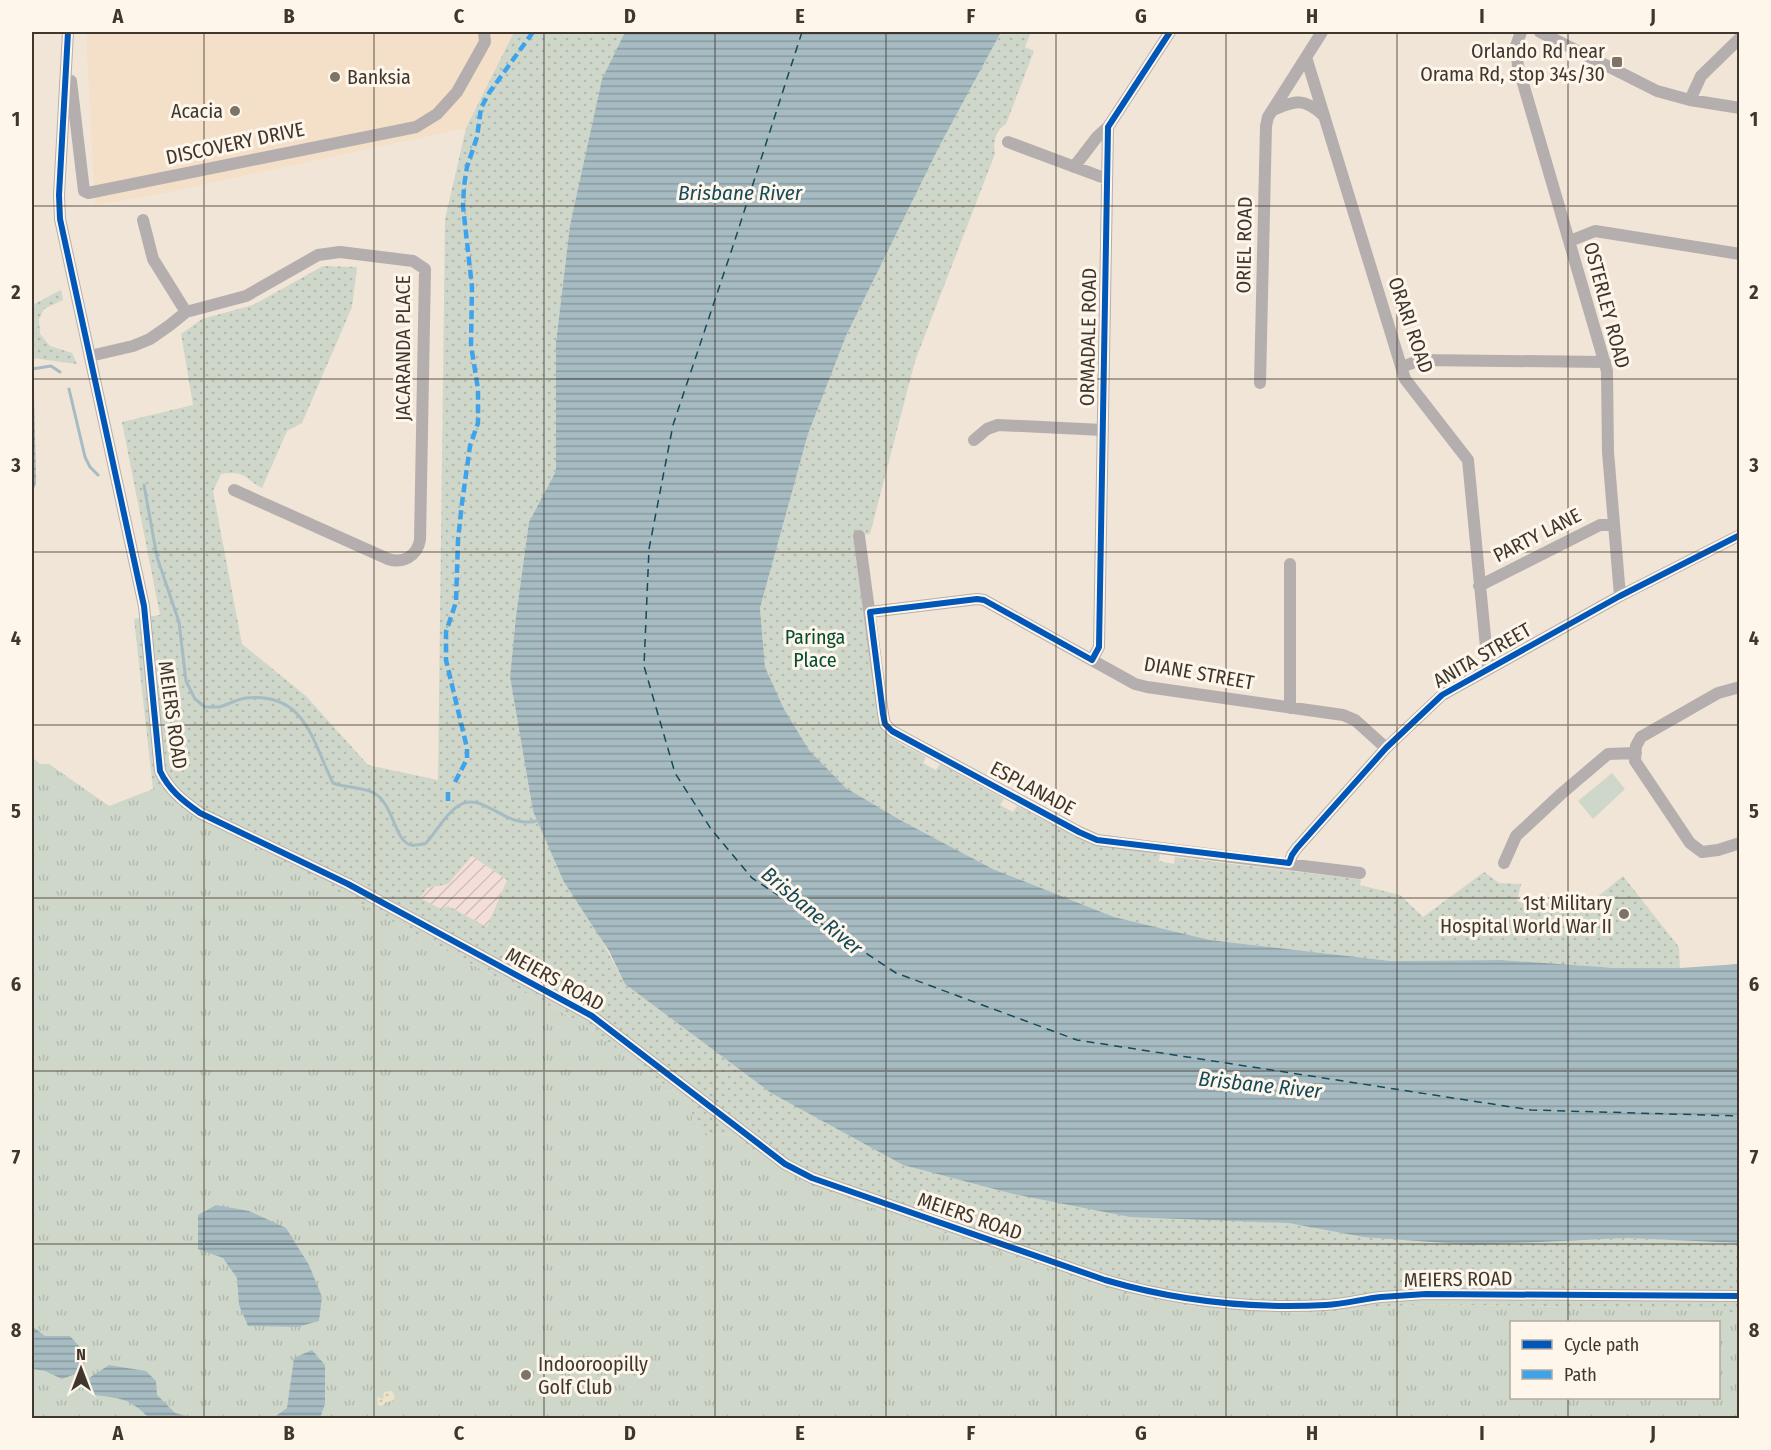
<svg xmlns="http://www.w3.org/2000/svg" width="1771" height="1450" font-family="'Fira Sans Condensed',sans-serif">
	<defs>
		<pattern id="industrial-furrows" width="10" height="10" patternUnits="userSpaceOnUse" patternTransform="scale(1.5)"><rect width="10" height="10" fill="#f3ded9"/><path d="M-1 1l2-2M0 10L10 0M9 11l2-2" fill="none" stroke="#d1bfbb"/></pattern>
		<pattern id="grass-tufts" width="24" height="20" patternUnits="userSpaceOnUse" patternTransform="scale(1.5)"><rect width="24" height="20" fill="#cfd7ca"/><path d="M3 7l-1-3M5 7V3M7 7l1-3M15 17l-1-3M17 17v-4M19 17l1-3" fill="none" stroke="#b3b9ae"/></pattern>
		<pattern id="sand-dots" width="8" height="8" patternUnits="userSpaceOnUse" patternTransform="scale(1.5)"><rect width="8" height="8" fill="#ede3c8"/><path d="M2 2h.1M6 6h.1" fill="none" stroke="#ccc3ac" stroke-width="1.8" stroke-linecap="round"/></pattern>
		<pattern id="park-dots" width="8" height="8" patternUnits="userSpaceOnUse" patternTransform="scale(1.5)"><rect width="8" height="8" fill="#cfd7ca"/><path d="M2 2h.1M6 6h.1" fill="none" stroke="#b3b9ae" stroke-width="1.8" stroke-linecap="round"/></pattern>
		<pattern id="water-rules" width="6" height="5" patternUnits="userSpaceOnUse" patternTransform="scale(1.5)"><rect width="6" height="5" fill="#a6bcc2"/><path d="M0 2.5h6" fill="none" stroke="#899a9e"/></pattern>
	</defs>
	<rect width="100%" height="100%" fill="#f1e5d7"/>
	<path fill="#f4e0c8" d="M86,32H514L466,128L160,194L95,205Z"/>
	<path fill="url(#industrial-furrows)" d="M472,856L508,880L487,927L448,906L441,909L420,898L427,888L448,884Z"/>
	<path fill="url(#grass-tufts)" fill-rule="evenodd" d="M32,757L40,764H49L109,806L153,789L165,799L585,1025L690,1104L693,1124L710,1136L729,1134L816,1189L1124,1294L1208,1309L1310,1313L1423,1304L1721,1310L1739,1316V1418H32ZM1512,1322H1718V1398H1512Z"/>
	<path fill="url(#sand-dots)" d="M392,1391L395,1397L393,1401L386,1402L382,1406L378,1405L377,1397L383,1399L384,1392Z"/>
	<path fill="url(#park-dots)" fill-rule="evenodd" d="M514,32H625L602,79L570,225L556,342V471L529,522L516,616L510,677L533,811L625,984L771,1093L903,1165L1013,1194L1288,1223L1363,1237L1625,1238L1739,1243V1316L1721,1310L1423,1304L1310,1313L1208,1309L1124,1294L816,1189L729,1134L710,1136L693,1124L690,1104L585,1025L165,799L153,789L134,619L160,615L122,422L193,405L181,334L202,319L253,305L323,266L357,267L352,307L302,423L287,431L262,488C243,478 247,470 221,474L213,491L242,644L306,696L368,765L438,780L445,219L466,128ZM472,856L507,880L487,927L448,906L441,909L420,898L427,888L448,884Z
		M1001,32H1031L1025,47L1034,51L1006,124C995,131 993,142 995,154L915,361L870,534L853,536L878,720C885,740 909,747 926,757L923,763L936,770L940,764L1004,799L1000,805L1013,812L1017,806L1091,844L1160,854L1159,861L1174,864L1175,857L1350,878L1361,880L1360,885L1400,895L1423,917L1484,872L1499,883L1521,884L1517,901L1529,905L1596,898L1623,876L1679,947L1680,968H1616L1501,960L1391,961L1210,940L1114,917L993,869L902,821L846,788L809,750L784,709L765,667L760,608L808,434L846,336L940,145Z
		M61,290L63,300L44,309L39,319L40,334L50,346L72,353L77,364L32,358V305Z"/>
	<path fill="#cfd7ca" d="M1612,773L1625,789L1593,819L1578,801Z"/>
	<path fill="url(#water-rules)" d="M625,32H1001L940,145L846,336L808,434L760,608L765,667L784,709L809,750L846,788L902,821L993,869L1114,917L1210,940L1391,961L1501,960L1616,968H1680L1739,964V1243L1625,1238L1473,1245L1363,1237L1288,1223L1130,1217L1013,1194L903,1165L771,1093L625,984L609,951L564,882L533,811L510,677L516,616L529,522L556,471V342L570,225L602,79Z
		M32,389L34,394L36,481L35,487L32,489Z
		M216,1205L249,1211L286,1228L309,1265L322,1297L319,1321L297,1327L248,1326L239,1305L237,1278L223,1258L198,1249V1215Z
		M32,1326L45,1336H70L87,1355L81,1372L62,1379L45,1371L32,1369Z
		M312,1350L325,1365V1404L320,1418H273L287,1408L294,1358Z
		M109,1365L146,1371L156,1381L157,1395L175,1413L194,1418H149C130,1398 120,1398 93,1395L89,1378Z"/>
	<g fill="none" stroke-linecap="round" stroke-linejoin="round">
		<path stroke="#a6bcc2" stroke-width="3" d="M32,369L51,366L60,372
			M69,389L85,457L90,467L98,475
			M144,485L157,557L179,622L186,681L195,699L205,707C210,707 215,707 219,707C228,705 237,699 246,698C306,692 312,741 333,783C346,788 362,787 374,793C394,804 394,841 411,845C415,846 421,844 425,844C437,832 444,815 458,806C484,789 505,832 540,820"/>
		<path stroke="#154a5a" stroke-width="1.5" stroke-dasharray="8 6" stroke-linecap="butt" d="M802,32L733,246L673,425L649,549L644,666L675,773L711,829L752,878L896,973L1077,1040L1531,1110L1740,1116"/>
		<path stroke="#b4afae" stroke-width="12" d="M68,32L59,195L60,219L144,606L160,771C169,790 183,801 200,813L348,884L592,1016L785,1164L812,1178L1105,1280C1177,1301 1251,1309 1326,1305C1344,1304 1363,1299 1381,1297C1396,1296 1411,1295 1426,1294L1740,1296
			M1521,32L1516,46L1518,66L1607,371L1608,452L1620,596
			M1540,32L1657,91L1690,100L1740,108
			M1306,57L1405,379L1468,460L1488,668
			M71,81L84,191L88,193L416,127L437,114L457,92L485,42L484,32
			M1690,100L1701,76L1740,38
			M1273,110C1296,100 1304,98 1323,115
			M1008,142L1107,179
			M1074,167L1097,137L1108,127
			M143,220L153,259L186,312
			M1570,241L1595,231L1740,254
			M90,356L133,346L150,339L170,325L186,312L246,296L318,255L340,252L413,261L425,269L420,540C417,556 403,564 388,559L234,490
			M1402,367L1420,360L1605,362
			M1260,383L1266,126L1268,117L1322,32
			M974,440L987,429L998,425L1103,430
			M859,536L883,714L885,724L892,731L1079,832L1097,840L1360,873
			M1479,586L1600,525H1614
			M870,612L977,599L984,600L1135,684L1147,687L1343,715L1355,720L1386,748
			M1092,660L1099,647L1108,127L1170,32
			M1740,687L1718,693L1641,737L1636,746L1635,761L1690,843L1702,852L1718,850L1740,843
			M1290,708V564
			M1289,863L1292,855L1297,848L1386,748L1442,695L1620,596L1740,535
			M1504,863L1516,836L1561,794L1608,754L1636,753"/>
		<path stroke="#3fa3eb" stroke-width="4.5" stroke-dasharray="9 4.5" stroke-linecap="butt" d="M455,782L467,759V748L446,660V632L456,602L458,540L462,503L470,446L478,423V389L471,345L472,287L463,206L464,186L467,167L477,137L481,108L489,93L533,32
			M448,792V805"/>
		<g stroke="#fff6eb" stroke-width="10">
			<path id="cycleway" d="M68,32L59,195L60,219L144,606L160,771C169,790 183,801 200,813L348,884L592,1016L785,1164L812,1178L1105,1280C1177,1301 1251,1309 1326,1305C1344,1304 1363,1299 1381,1297C1396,1296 1411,1295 1426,1294L1740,1296
				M1170,32L1108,127L1099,647L1092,660L984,600L977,599L870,612L883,714L885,724L892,731L1079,832L1097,840L1289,863L1292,855L1297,848L1386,748L1442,695L1620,596L1740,535"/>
		</g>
		<use href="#cycleway" stroke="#0057b8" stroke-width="6"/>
	</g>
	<path fill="none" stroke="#3f372d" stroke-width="1.5" stroke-opacity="0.55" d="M204,32V1418M374,32V1418M544,32V1418M715,32V1418M886,32V1418M1056,32V1418M1226,32V1418M1397,32V1418M1568,32V1322M32,206H1740M32,379H1740M32,552H1740M32,725H1740M32,898H1740M32,1071H1740M32,1244H1740M1568,1398V1418"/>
	<g fill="#7d7468" stroke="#fff6eb" stroke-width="2">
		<rect x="1611" y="56" width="12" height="12" rx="3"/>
		<circle cx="335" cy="77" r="6"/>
		<circle cx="235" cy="111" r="6"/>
		<circle cx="1624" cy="914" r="6"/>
		<circle cx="526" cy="1375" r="6"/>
	</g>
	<g text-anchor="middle" stroke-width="6" stroke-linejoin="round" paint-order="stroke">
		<g font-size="20" fill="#3f372d" stroke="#fff6eb" text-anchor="end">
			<text x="1605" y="58">Orlando Rd near<tspan x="1605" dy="23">Orama Rd, stop 34s/30</tspan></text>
			<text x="347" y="84" text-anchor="start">Banksia</text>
			<text x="223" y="118">Acacia</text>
			<text x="1612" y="910">1st Military<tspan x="1612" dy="23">Hospital World War II</tspan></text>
			<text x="538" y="1371" text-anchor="start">Indooroopilly<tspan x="538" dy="23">Golf Club</tspan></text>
		</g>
		<g font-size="20" fill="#3f372d" stroke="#fff6eb">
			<text transform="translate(235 143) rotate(-12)" y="7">DISCOVERY DRIVE</text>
			<text transform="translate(1244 245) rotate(-89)" y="7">ORIEL ROAD</text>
			<text transform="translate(1607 305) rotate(75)" y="7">OSTERLEY ROAD</text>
			<text transform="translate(1411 325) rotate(71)" y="7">ORARI ROAD</text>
			<text transform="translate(1088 337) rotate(-89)" y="7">ORMADALE ROAD</text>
			<text transform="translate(403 348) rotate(-90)" y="7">JACARANDA PLACE</text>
			<text transform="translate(1537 535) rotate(-27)" y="7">PARTY LANE</text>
			<text transform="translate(1482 655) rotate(-30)" y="7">ANITA STREET</text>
			<text transform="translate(1199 673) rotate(10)" y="7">DIANE STREET</text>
			<text transform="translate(173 715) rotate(82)" y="7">MEIERS ROAD</text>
			<text transform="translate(1033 788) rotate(28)" y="7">ESPLANADE</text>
			<text transform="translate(555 979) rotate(29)" y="7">MEIERS ROAD</text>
			<text transform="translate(970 1216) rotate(19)" y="7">MEIERS ROAD</text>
			<text transform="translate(1458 1279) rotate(-1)" y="7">MEIERS ROAD</text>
		</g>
		<g font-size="20" fill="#074c34" stroke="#fff6eb">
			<text x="815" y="644">Paringa<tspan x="815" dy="23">Place</tspan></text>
		</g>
		<g font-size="21" font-style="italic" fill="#154a5a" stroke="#fff6eb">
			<text x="740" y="200">Brisbane River</text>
			<text transform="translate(812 911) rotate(40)" y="7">Brisbane River</text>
			<text transform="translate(1260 1085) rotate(6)" y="7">Brisbane River</text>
		</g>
	</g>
	<rect width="1771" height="1450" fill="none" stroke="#fff6eb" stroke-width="66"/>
	<rect x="1510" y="1321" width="210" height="78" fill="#fff6eb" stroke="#b2aa9f" stroke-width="1.5"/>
	<rect x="1522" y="1340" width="30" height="9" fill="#0057b8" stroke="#b2aa9f" stroke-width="1.5"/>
	<text x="1564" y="1351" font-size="18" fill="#3f372d">Cycle path</text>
	<rect x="1522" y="1370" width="30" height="9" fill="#3fa3eb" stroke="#b2aa9f" stroke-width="1.5"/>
	<text x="1564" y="1381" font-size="18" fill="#3f372d">Path</text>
	<g transform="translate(81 1369)" stroke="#fff6eb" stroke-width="4.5" paint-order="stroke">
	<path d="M0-4.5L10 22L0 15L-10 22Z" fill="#3f372d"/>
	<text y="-9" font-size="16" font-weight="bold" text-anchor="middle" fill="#3f372d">N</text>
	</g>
	<rect x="33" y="33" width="1705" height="1384" fill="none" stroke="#3f372d" stroke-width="2"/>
	<g font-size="20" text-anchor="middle" font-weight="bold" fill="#3f372d">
		<text x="118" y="23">A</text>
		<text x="289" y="23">B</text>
		<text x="459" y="23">C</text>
		<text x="630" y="23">D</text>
		<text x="800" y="23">E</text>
		<text x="971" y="23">F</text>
		<text x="1141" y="23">G</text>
		<text x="1312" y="23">H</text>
		<text x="1482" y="23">I</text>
		<text x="1653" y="23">J</text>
		<text x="16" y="126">1</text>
		<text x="1754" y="126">1</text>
		<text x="16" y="299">2</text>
		<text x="1754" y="299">2</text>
		<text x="16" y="472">3</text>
		<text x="1754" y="472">3</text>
		<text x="16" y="645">4</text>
		<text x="1754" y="645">4</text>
		<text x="16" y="818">5</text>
		<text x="1754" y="818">5</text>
		<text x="16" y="991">6</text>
		<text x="1754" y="991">6</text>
		<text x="16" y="1164">7</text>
		<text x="1754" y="1164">7</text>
		<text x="16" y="1337">8</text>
		<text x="1754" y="1337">8</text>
		<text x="118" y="1440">A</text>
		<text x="289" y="1440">B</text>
		<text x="459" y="1440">C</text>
		<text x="630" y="1440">D</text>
		<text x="800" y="1440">E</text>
		<text x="971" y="1440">F</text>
		<text x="1141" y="1440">G</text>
		<text x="1312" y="1440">H</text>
		<text x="1482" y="1440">I</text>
		<text x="1653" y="1440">J</text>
	</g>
</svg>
